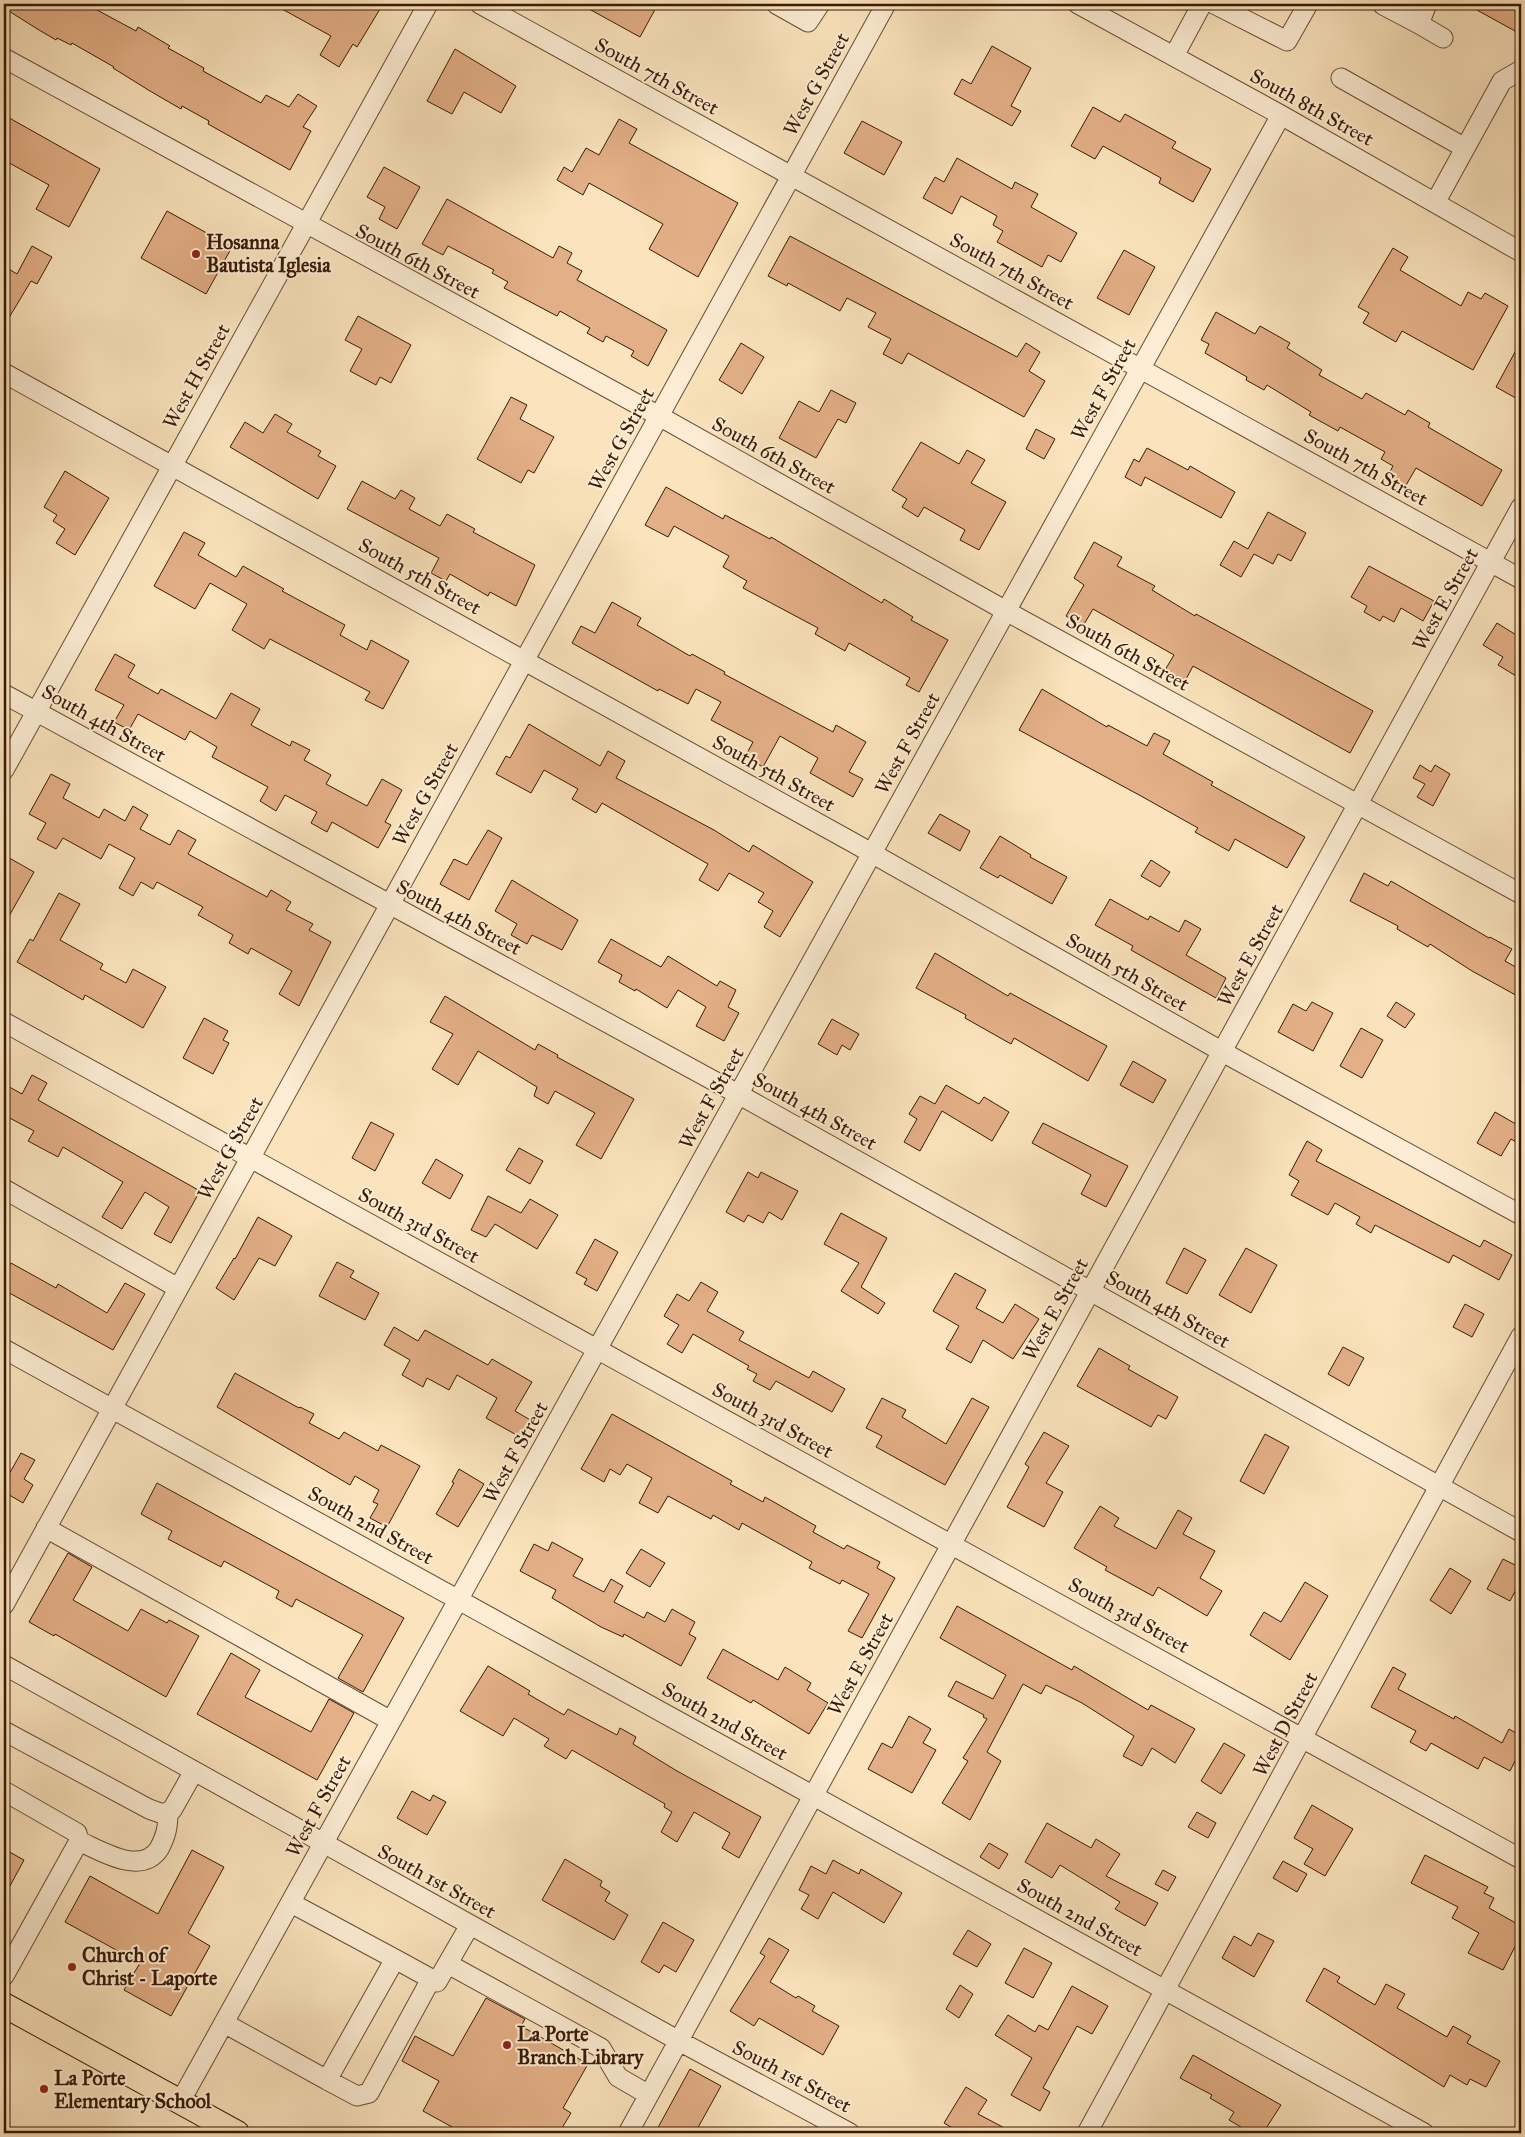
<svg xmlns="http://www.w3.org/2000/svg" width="1525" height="2137" font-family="'IM FELL Great Primer',serif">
	<rect width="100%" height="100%" fill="#fbe4bd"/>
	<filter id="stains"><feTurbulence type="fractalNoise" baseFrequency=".004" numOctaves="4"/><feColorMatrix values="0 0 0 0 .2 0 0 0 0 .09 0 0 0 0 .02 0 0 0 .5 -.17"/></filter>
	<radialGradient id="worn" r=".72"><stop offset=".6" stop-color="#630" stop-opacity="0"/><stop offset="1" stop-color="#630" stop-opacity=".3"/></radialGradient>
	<path fill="#e3af86" stroke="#381a05" d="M4,4H86L136,31L138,27L170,46L168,48L204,68L203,71L261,103L266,95L289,107L298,94L317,106L303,127L311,131L290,170L208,124L209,121L182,106L181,109L150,91L113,68L114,67L72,43L71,45L57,38L56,40L39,30L4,8Z
		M273,4H371L380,9L357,47L353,44L339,67L320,55L331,36Z
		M580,4H658L640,37Z
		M1466,4H1521V19L1515,31Z
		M992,46L1031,68L1011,106L1021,111L1012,126L954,94L962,79L971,84Z
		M455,49L516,86L501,113L464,92L452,114L427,101Z
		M1093,107L1120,122L1125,114L1176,142L1172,148L1211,169L1193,202L1159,183L1161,178L1103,146L1095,159L1071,146Z
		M4,115L100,169L69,227L36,209L49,185L4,160Z
		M619,119L637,129L629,143L738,203L698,277L649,249L663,224L589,183L583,195L557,180L564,167L572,172L586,148L599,155Z
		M862,121L902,142L884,175L844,153Z
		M957,158L1012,189L1015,182L1038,194L1031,207L1077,233L1061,262L1048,255L1042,267L997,242L1003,231L993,225L997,216L961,196L952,214L923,198L935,177L944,182Z
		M384,167L420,187L397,229L379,219L385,207L367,197Z
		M447,199L553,258L559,246L572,253L567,263L582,271L577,280L667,330L648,366L631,356L634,351L606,336L603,342L587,333L590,328L560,311L557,316L504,288L508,282L492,273L494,270L448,246L443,255L422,244Z
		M167,211L232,247L206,294L141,258Z
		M790,236L1017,357L1026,343L1040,352L1029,371L1045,381L1024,417L908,353L902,364L883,354L891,339L868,327L876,313L847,298L840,311L788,283L787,286L768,276Z
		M32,246L52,257L37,284L31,281L4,326V266L17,274Z
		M1393,248L1408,257L1400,270L1461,306L1468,292L1481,299L1485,293L1508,306L1473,370L1402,331L1396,342L1363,323L1369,313L1358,307Z
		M1124,250L1155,267L1129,315L1097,298Z
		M1216,312L1255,334L1260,326L1290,343L1287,348L1322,370L1319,375L1362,399L1366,393L1405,415L1408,410L1430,423L1428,427L1502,470L1482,506L1416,468L1405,487L1387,477L1393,466L1381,459L1385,452L1340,427L1338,431L1309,415L1311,412L1267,385L1264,390L1246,380L1247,377L1205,353L1209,344L1201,340Z
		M358,316L411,345L391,383L380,377L376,385L350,371L362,349L345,340Z
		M1521,341V401L1496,387Z
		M741,343L764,357L742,394L719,380Z
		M831,390L856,403L846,423L838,419L816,458L779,438L799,401L819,412Z
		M511,397L527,405L520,419L554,437L534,473L528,470L521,483L477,459Z
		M275,414L292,424L287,432L321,451L318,456L336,466L318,499L230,447L245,422L263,433Z
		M1036,429L1055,439L1044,459L1026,449Z
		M921,442L959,464L967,450L985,460L971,483L1006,502L979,550L960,540L965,530L924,507L918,517L902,507L907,499L892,490Z
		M1147,448L1188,470L1190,466L1235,492L1221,518L1145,477L1141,486L1125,477L1134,459L1139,462Z
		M65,471L109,498L75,555L56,543L65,529L53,521L57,515L44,507Z
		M362,481L395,499L401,490L415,498L409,509L440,526L447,514L475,529L473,532L535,565L516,606L490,592L488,596L450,574L446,581L431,573L439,558L347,509Z
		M666,487L723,519L725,515L770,539L771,537L882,603L884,599L913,617L911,620L948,640L919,692L906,685L910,678L849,643L845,651L815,634L818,628L743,588L747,581L723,567L729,556L674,526L668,537L645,525Z
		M1268,512L1306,533L1291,561L1278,554L1273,564L1254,554L1241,577L1220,565L1234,541L1248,549Z
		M184,532L205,543L198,555L236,577L243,566L284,589L282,591L345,625L340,635L367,650L371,640L409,661L383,709L365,700L370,692L270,639L264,649L232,630L247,604L210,583L195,609L154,586Z
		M1094,542L1122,557L1117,566L1155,586L1152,590L1195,616L1196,614L1373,711L1350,753L1193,666L1185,681L1165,670L1174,655L1093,609L1083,626L1066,616L1084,585L1074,578Z
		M1369,566L1434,601L1423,621L1401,608L1394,622L1383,616L1380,621L1364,612L1367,606L1351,597Z
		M612,602L641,618L637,625L690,656L692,654L725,672L724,674L833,732L836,725L866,742L849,772L863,779L853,797L810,773L818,758L780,736L763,767L745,757L753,742L711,720L721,702L696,689L688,704L659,689L658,691L572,643L581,626L595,633Z
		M1497,623L1521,638V679L1498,665L1503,657L1483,645Z
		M115,654L135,665L128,677L158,694L161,689L216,719L231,693L260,709L251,725L290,746L292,741L310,750L304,760L331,775L326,784L367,806L382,779L402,790L385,822L391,825L378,848L332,822L327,832L311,823L317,812L285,795L276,811L260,801L268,787L212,757L217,747L190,731L185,740L138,714L129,730L114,722L124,705L95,690Z
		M1042,689L1107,727L1108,725L1147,746L1154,733L1170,741L1163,754L1213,782L1211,785L1305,837L1287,868L1235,839L1229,851L1195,832L1198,828L1141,796L1019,730Z
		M529,724L600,766L608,751L625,761L616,778L714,830L749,852L753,845L813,882L780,937L764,927L773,911L758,902L764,893L729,873L718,891L699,880L708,864L602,803L596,813L572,799L578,789L544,770L531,793L496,774L506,756L510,758Z
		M1420,765L1431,772L1435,765L1450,774L1433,806L1417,797L1425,784L1413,778Z
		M51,774L70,784L63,798L99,818L104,809L125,821L133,806L148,815L140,829L170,845L178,830L196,840L188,854L267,897L271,890L291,902L286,910L313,924L309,930L331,942L299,1006L279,994L292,971L251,948L248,954L229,943L233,935L198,915L203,907L157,882L153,889L141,882L133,896L119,888L135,858L109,844L101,859L63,838L56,849L37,839L46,823L29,814Z
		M940,814L970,831L960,851L928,833Z
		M488,830L502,838L469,900L440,884L454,859L467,865Z
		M1000,836L1031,855L1030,857L1067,877L1052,904L1000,875L998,878L980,868Z
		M4,855L34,872L4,925Z
		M1151,860L1170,872L1160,887L1141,876Z
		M1364,873L1388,886L1391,881L1489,938L1490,937L1512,949L1505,961L1521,970V998L1472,971L1430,944L1428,947L1397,929L1398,926L1350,901Z
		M512,880L578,920L562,950L532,935L527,944L511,935L517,924L495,911Z
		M59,893L80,904L60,940L103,964L100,969L126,983L133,969L166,987L143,1028L85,995L83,1000L17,962L30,939L33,941Z
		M1110,899L1148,920L1150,916L1179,932L1185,920L1201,929L1186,955L1226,978L1216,998L1131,950L1133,946L1095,925Z
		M611,939L661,967L668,956L717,986L720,981L736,990L728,1007L739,1013L724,1041L696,1026L706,1007L678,990L667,1008L636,989L635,991L619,982L622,975L598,962Z
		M935,953L1008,996L1010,993L1107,1046L1088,1081L1014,1038L1011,1044L965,1018L966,1015L916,988Z
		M445,996L535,1050L538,1044L558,1055L557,1057L634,1099L601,1159L576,1145L595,1113L555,1091L548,1104L534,1096L537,1087L478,1051L458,1085L432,1069L453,1034L430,1022Z
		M1312,1002L1333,1013L1313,1051L1278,1032L1293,1004L1306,1011Z
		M1396,1002L1415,1014L1405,1028L1387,1016Z
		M204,1018L228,1031L223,1040L229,1043L213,1074L183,1058Z
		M832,1019L859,1034L850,1050L842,1045L837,1055L818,1044Z
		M1361,1028L1383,1040L1362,1078L1340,1066Z
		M1133,1061L1166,1080L1153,1103L1120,1085Z
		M32,1075L47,1083L38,1100L200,1191L171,1243L154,1234L169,1207L145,1192L122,1229L102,1217L123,1182L63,1147L58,1157L28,1141L34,1131L4,1115V1084L22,1094Z
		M946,1085L979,1104L984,1097L1009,1112L992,1141L942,1111L920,1151L904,1142L917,1119L909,1114L920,1096L935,1104Z
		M1495,1112L1521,1127V1145L1511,1139L1501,1156L1477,1143Z
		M371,1122L394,1134L375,1171L352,1158Z
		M1043,1123L1128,1166L1106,1207L1081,1194L1091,1175L1032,1143Z
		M1307,1141L1322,1150L1316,1161L1480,1247L1484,1240L1512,1255L1499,1280L1453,1255L1449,1263L1375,1225L1371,1233L1356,1224L1360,1217L1335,1203L1328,1215L1291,1195L1299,1181L1289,1175Z
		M519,1148L543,1161L530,1184L506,1170Z
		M436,1159L463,1175L450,1199L422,1183Z
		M748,1172L758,1178L761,1172L798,1191L782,1220L769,1212L763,1223L748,1215L744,1222L726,1212Z
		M488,1196L521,1213L530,1199L558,1215L537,1249L495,1224L486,1237L471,1230Z
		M841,1213L887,1238L861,1287L885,1303L878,1314L841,1291L859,1263L824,1244Z
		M258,1217L292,1236L275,1266L259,1258L234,1300L216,1288L234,1258L235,1259Z
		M595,1239L618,1252L597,1291L584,1284L587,1279L576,1273Z
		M1184,1248L1206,1260L1187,1294L1166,1283Z
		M1246,1248L1277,1265L1251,1313L1219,1295Z
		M337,1262L354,1271L350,1277L379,1293L365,1320L319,1296Z
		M11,1263L56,1288L58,1284L107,1313L125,1283L145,1294L113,1350L4,1290V1275Z
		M955,1273L986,1290L976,1308L1003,1323L1015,1304L1039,1319L1013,1359L983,1340L971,1363L946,1349L959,1326L933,1311Z
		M701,1282L718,1292L707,1311L744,1332L739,1340L809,1378L813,1371L845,1389L832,1412L776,1381L770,1390L753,1381L757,1374L747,1369L749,1366L693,1334L682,1353L667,1344L679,1325L664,1316L677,1294L689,1301Z
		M1465,1304L1484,1314L1472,1337L1453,1327Z
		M394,1327L418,1341L425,1330L488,1365L492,1359L532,1382L515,1411L532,1421L522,1438L486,1418L497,1398L457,1375L449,1390L427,1378L423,1387L402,1375L410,1360L384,1345Z
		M1343,1347L1364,1358L1349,1386L1328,1374Z
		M1099,1348L1130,1366L1128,1369L1178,1397L1166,1419L1158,1415L1151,1427L1077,1386Z
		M235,1373L299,1408L300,1407L314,1414L309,1423L339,1439L344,1432L378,1451L381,1445L420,1466L387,1527L370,1518L378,1504L373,1502L379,1490L355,1476L350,1485L217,1407Z
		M882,1398L906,1410L902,1417L946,1444L972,1398L989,1407L945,1485L876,1447L882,1436L866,1428Z
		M612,1414L732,1481L730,1484L763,1502L765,1497L816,1526L813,1532L844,1549L847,1545L880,1562L877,1568L895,1578L862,1638L848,1631L869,1594L842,1580L840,1584L809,1568L812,1562L742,1523L739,1530L713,1515L711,1519L668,1496L658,1513L639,1503L652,1478L627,1464L620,1475L610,1469L604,1482L581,1469Z
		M1044,1432L1069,1446L1046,1483L1063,1492L1044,1527L1007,1507L1029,1467L1025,1464Z
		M1265,1434L1289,1447L1264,1494L1240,1481Z
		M21,1453L35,1460L24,1479L33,1485L23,1503L4,1492V1483Z
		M459,1469L484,1484L458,1527L436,1514L454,1483L452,1482Z
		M157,1483L404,1618L363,1692L338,1678L363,1635L296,1599L292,1607L276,1598L279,1591L224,1561L221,1567L168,1539L172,1531L141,1514Z
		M1100,1506L1119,1518L1114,1526L1156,1549L1178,1510L1192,1518L1183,1534L1215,1551L1200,1578L1222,1591L1207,1616L1158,1587L1153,1596L1105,1570L1107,1567L1074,1548Z
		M552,1542L583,1559L573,1576L604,1592L611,1579L623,1586L614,1602L644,1618L647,1612L665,1622L672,1609L695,1622L689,1634L696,1638L681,1666L624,1634L623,1637L601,1627L552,1598L556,1590L520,1571L534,1544L548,1551Z
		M641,1549L665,1563L650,1587L626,1573Z
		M68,1553L92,1567L73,1600L128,1631L141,1609L167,1623L169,1620L199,1636L166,1697L55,1634L54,1636L29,1622Z
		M1503,1559L1521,1568V1580L1510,1601L1487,1589Z
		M1450,1568L1471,1581L1451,1614L1430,1600Z
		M1305,1582L1328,1596L1290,1660L1250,1635L1264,1612L1281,1622Z
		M957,1606L1072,1670L1074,1666L1148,1710L1151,1705L1195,1729L1175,1763L1152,1748L1142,1766L1123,1756L1134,1736L1082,1703L1046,1685L1041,1694L1023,1684L987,1752L1001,1761L970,1820L942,1803L968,1761L963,1758L987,1719L983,1717L984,1715L948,1696L956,1681L993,1699L1006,1675L940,1638Z
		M723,1649L778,1680L785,1667L811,1683L807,1690L828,1703L809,1734L753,1700L751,1703L707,1678Z
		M231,1653L260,1670L245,1697L311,1732L329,1699L354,1713L317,1780L197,1714Z
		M488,1666L530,1691L528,1694L564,1715L568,1709L617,1735L620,1728L636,1737L633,1744L677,1771L761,1817L739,1858L722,1848L730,1833L694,1812L677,1842L661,1832L672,1812L664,1807L665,1804L572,1750L566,1759L544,1746L549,1739L514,1718L503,1736L460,1711Z
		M1393,1667L1406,1674L1398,1689L1454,1719L1455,1716L1502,1743L1509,1729L1521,1736V1749L1510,1771L1484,1757L1478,1769L1431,1743L1426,1751L1410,1742L1416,1731L1371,1707Z
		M909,1716L931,1729L923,1743L936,1750L912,1793L868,1769L882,1743L892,1748Z
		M1224,1743L1245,1755L1221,1794L1201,1781Z
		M412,1791L430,1801L433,1795L446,1802L427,1835L397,1818Z
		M1312,1805L1353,1829L1325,1876L1304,1864L1313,1849L1294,1838Z
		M1197,1812L1216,1823L1208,1838L1188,1827Z
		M1047,1823L1091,1848L1096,1839L1120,1854L1106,1876L1158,1903L1145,1926L1115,1909L1120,1902L1060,1865L1052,1878L1025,1862Z
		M989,1843L1008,1854L999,1869L980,1857Z
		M4,1849L24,1860L4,1897Z
		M192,1850L224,1867L188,1933L210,1946L171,2016L124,1990L140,1963L65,1922L90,1876L158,1914Z
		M1425,1855L1488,1887L1484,1893L1494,1898L1489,1908L1521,1926V1935L1503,1970L1468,1953L1479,1933L1452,1918L1458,1907L1411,1883Z
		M565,1859L602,1881L600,1886L610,1892L605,1901L628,1915L614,1940L542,1900Z
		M833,1860L859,1874L861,1869L902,1893L884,1923L833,1892L818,1919L801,1909L809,1895L799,1890L811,1866L826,1874Z
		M1283,1861L1307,1874L1297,1892L1273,1878Z
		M1163,1870L1176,1877L1168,1891L1155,1884Z
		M663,1922L694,1940L676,1972L664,1965L659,1973L641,1962Z
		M968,1930L991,1944L977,1967L953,1954Z
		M1258,1933L1274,1941L1254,1977L1222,1958L1234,1936L1251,1946Z
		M769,1938L789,1950L770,1982L796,1998L798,1996L815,2006L812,2011L839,2026L823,2055L759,2018L754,2026L730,2011L765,1956L760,1953Z
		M1024,1948L1052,1963L1033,1998L1005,1983Z
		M1324,1968L1340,1977L1337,1982L1375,2005L1386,1984L1405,1994L1397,2008L1447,2037L1453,2026L1471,2036L1467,2043L1500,2061L1486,2087L1470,2079L1467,2085L1450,2075L1444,2087L1306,2001Z
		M960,1985L973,1994L959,2018L946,2009Z
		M1072,1986L1108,2006L1092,2034L1077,2026L1043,2088L1050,2092L1040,2111L1011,2095L1032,2058L995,2035L1008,2015L1035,2032L1039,2025L1048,2030Z
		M486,1998L525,2019L521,2026L588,2064L563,2108L571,2113L559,2133H463L423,2111L439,2081L402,2061L415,2036L453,2056Z
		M1193,2055L1281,2105L1263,2133H1251L1229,2120L1234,2112L1210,2098L1212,2095L1180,2078Z
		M690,2069L721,2086L695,2133H655Z
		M966,2087L987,2100L978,2114L1014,2133H961L944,2123Z"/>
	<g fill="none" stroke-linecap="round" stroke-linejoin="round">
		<g stroke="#694c33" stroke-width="21">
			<path id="minor" d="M480,4L1521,579
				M776,4L808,22L820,4
				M1078,4L1281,115L1521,252
				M1214,4L1287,41L1308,4
				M1383,5L1419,24L1427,4
				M1419,24L1443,38
				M1174,56L1202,4
				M4,58L659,416L1006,611L1521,894
				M1341,78L1465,148
				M1435,203L1502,81L1521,70
				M4,373L852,842L1237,1060L1521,1215
				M4,694L738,1094L1521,1532
				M4,770L428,4
				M4,1022L1521,1859
				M4,1189L178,1288
				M4,1349L1424,2133
				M46,1528L391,1721
				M4,1605L886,4
				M4,1665L679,2041L850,2133
				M4,1731L149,1809L163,1814L172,1810L194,1771
				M4,1791L77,1833L79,1841L4,1976
				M79,1841C101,1851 141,1876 159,1849C166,1836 168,1827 168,1812
				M395,1959L437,1982L470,1925
				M448,1964L601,2048L618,2077L649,2095
				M224,2023L327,2080L395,1959L291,1903
				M327,2080L357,2096L369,2093L431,1979
				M180,2102L1281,115
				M628,2133L1521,507
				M1087,2133L1521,1336"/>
		</g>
		<g stroke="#381a05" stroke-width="26">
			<path id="major" d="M4,2005L237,2133"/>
		</g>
		<use href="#minor" stroke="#fcedd4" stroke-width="19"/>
		<use href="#major" stroke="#fbe4bd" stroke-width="24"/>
	</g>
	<g fill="#8f2418" stroke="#fcedd4" stroke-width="2">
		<circle cx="196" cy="254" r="5"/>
		<circle cx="72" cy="1967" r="5"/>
		<circle cx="507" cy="2045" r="5"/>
		<circle cx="44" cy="2089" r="5"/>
	</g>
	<g text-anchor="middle" stroke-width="4" stroke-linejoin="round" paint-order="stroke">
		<g font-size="20" fill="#381a05" stroke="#fcedd4">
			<text transform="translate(657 76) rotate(29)" y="7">South 7th Street</text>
			<text transform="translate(816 84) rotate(-61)" y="7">West G Street</text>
			<text transform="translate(1312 107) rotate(29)" y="7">South 8th Street</text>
			<text transform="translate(418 261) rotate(28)" y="7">South 6th Street</text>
			<text transform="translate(1012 271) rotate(29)" y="7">South 7th Street</text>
			<text transform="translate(196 376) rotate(-61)" y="7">West H Street</text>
			<text transform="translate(1103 389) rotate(-61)" y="7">West F Street</text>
			<text transform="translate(621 439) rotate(-61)" y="7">West G Street</text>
			<text transform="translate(774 455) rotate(29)" y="7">South 6th Street</text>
			<text transform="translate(1366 467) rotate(29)" y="7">South 7th Street</text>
			<text transform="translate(420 576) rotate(29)" y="7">South 5th Street</text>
			<text transform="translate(1445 599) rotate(-61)" y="7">West E Street</text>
			<text transform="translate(1128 652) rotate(29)" y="7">South 6th Street</text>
			<text transform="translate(104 723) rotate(29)" y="7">South 4th Street</text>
			<text transform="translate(907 743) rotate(-61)" y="7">West F Street</text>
			<text transform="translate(774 773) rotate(29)" y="7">South 5th Street</text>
			<text transform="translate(425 794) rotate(-61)" y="7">West G Street</text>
			<text transform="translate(459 917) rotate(28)" y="7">South 4th Street</text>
			<text transform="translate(1250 955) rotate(-61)" y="7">West E Street</text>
			<text transform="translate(1127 972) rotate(30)" y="7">South 5th Street</text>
			<text transform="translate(711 1098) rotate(-61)" y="7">West F Street</text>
			<text transform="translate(815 1111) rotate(29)" y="7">South 4th Street</text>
			<text transform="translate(230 1148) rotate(-61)" y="7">West G Street</text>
			<text transform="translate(419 1225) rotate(29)" y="7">South 3rd Street</text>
			<text transform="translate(1055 1309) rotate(-61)" y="7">West E Street</text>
			<text transform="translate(1168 1309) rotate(29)" y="7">South 4th Street</text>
			<text transform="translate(773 1420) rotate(29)" y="7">South 3rd Street</text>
			<text transform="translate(515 1452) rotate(-61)" y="7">West F Street</text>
			<text transform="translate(371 1525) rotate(29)" y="7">South 2nd Street</text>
			<text transform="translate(1129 1615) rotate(29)" y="7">South 3rd Street</text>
			<text transform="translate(860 1664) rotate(-61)" y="7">West E Street</text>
			<text transform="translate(725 1721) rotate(29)" y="7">South 2nd Street</text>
			<text transform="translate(1285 1724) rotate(-62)" y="7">West D Street</text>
			<text transform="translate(318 1806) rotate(-61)" y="7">West F Street</text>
			<text transform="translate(437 1881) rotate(29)" y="7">South 1st Street</text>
			<text transform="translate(1080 1917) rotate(29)" y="7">South 2nd Street</text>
			<text transform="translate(792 2076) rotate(28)" y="7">South 1st Street</text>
		</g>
		<g font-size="20" font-weight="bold" fill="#381a05" stroke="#fcedd4" text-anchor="start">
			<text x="206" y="249">Hosanna<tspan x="206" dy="23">Bautista Iglesia</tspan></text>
			<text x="82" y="1962">Church of<tspan x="82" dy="23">Christ - Laporte</tspan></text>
			<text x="517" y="2041">La Porte<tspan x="517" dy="23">Branch Library</tspan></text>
			<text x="54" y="2085">La Porte<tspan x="54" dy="23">Elementary School</tspan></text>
		</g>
	</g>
	<rect width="1525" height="2137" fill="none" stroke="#fbe4bd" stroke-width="20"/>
	<rect x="5" y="5" width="1515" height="2127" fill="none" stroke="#381a05" stroke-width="2.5"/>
	<rect x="10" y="10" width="1505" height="2117" fill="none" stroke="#381a05"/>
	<rect width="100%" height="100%" filter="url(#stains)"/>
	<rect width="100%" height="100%" fill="url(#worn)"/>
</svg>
